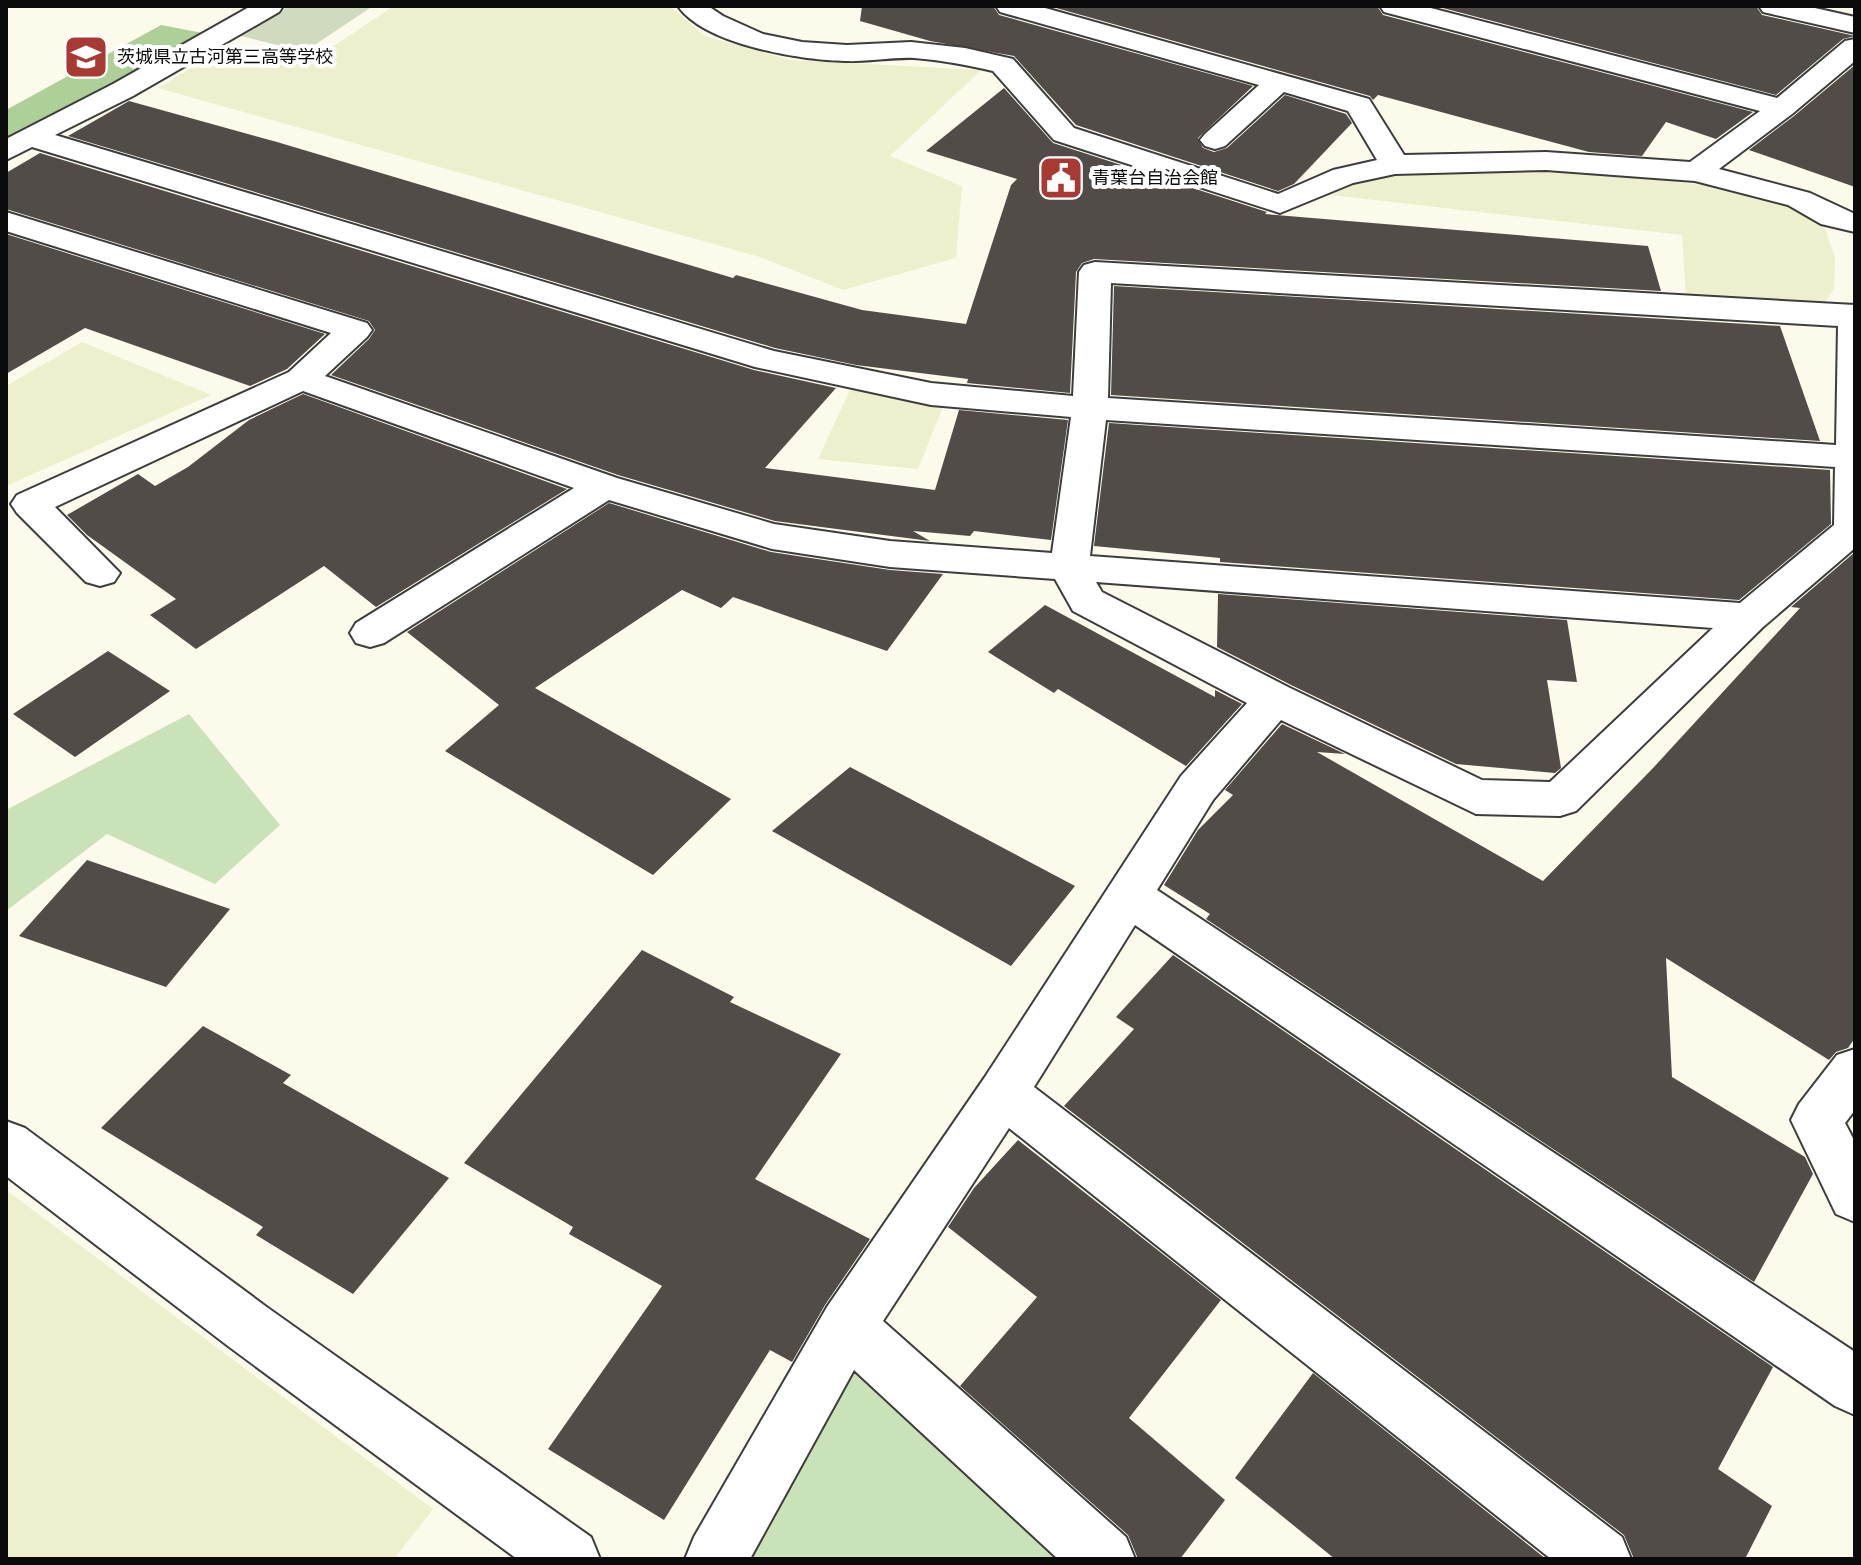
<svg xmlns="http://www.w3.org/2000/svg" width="1861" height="1565" font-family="'Playfair Display','Noto Sans JP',serif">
	<rect width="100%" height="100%" fill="#fcfaea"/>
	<path fill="#eeefcd" d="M394,6H670L705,36L790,60L981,70L890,156L962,186L956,258L843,290L760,257L158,88L232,43L311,61Z
		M1513,169L1624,176L1745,190L1793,206L1825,228L1835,258L1834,289L1822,307L1686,298L1682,235L1331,195L1353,184L1385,177Z
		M82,342L211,395L6,486V386Z
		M850,390L945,402L918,469L818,459Z
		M6,1190L433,1509L394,1559H6Z"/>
	<path fill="#cae2b8" d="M189,714L280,825L215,884L107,834L6,911V810Z
		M855,1360L1063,1559H740Z"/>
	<path fill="#add099" d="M161,25L208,34C141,71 71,101 6,141V110Z"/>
	<path fill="#cfdabe" d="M289,6H373L304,52L241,36Z"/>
	<path fill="#514c48" d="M862,6H993L999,15L1253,86L1198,138L1203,148L1214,152L1227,148L1285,95L1346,114L1352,123L1294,184L1278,191L1076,125L1014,56L930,41L860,21Z
		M1049,6H1377L1383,15L1753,112L1716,139L1666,122L1642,156L1589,152L1378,95L1373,100L1370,96Z
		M1435,6H1756L1762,15L1855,36L1843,39L1776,95Z
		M1855,65V187L1749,150L1794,116Z
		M1004,88L1053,143L1267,212L1265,214L1648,246L1661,291L1094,259L1082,263L1076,272L1070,393L967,383L968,379L856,365L775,348L68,136L129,101L277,142L733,278L736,275L862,310L966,324L1011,185L1017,179L926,151Z
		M40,153L754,370L836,388L765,468L935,490L959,410L1068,420L1051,540L974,531L970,536L913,531L930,541L775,521L618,475L331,375L369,339L375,330L369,321L6,209V173Z
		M6,234L325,334L287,369L250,386L85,328L6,374Z
		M1114,286L1780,326L1820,441L1111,395Z
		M303,394L567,489L376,607L324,566L196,649L150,615L176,599L87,535L67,515L138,474L155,486L188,467L249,420Z
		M1109,423L1830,470L1831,524L1739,600L1220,562V558L1094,546Z
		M609,503L771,552L890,570L943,574L887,651L733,597L721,608L682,590L535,688L731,799L653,875L445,751L499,705L407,632Z
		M1855,552V1038L1848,1048L1836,1052L1829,1060L1666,958L1672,1077L1805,1157L1813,1174L1754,1282L1206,919L1210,914L1164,885L1198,830L1233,795L1225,790L1282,724L1345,754L1317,752L1543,881L1654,767L1800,608L1791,607Z
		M1218,594L1567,620L1577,682L1547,680L1561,768L1555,773L1456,764L1291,685L1217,647Z
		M1045,605L1215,697V690L1242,704L1186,766L1058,689L1054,693L988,652Z
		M108,651L170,691L75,757L13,714Z
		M850,767L1075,886L1011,966L772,831Z
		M87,860L230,909L166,987L19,936Z
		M642,950L734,997L730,1002L841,1054L755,1179L870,1239L825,1305L792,1362L770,1350L664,1520L548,1449L662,1286L569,1234L573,1227L464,1163Z
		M1173,955L1773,1367L1718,1469L1772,1506L1745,1559H1634L1624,1535L1064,1106L1134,1029L1116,1017Z
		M203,1026L291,1075L283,1083L449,1178L353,1294L256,1235L263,1227L101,1128Z
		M1018,1140L1221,1300L1129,1418L1225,1500L1180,1559H1138L1128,1535L960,1386L1037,1297L948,1227L974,1188Z
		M1313,1373L1546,1559H1335L1235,1478Z"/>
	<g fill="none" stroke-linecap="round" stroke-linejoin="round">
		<g stroke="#3d3d3d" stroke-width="4">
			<path id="minor" d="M251,6H283L279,12L133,96L55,135L774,351L931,383L1073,396L1079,272L1084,265L1095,262L1855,305V548L1763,627L1576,811L1560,816L1476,814L1281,720L1213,800L1157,890L1855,1352V1415L1835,1406L1135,925L1034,1087L1622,1537L1631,1559H1551L1009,1128L883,1321L1126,1537L1135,1559H1058L854,1370L750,1559H685L694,1537L827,1307L985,1077L1181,776L1247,703L1073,611L1055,579L890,567L772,549L609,500L384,643L370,647L356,643L350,633L356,623L574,488L303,391L55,507L120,573L114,582L100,586L86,582L17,513L11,504L17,495L289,372L331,333L6,231V212L367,323L372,330L367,337L325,376L617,478L774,524L890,541L1052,553L1071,417L931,405L755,367L32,147L6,160V139L113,84ZM1111,283L1838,326L1836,445L1108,398ZM1106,420L1835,467L1834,525L1740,603L1090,556ZM1096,582L1713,628L1550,782L1482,780L1290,688L1102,592Z
				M678,6H708L723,16L763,34L802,42L847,45L911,42L965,48L1013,59L1074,128L1278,194L1333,170L1377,160L1348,111L1284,92L1225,146L1215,149L1205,146L1200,140L1205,134L1259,85L1000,12L996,6H1038L1369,99L1404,155L1546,152L1690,162L1760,111L1384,12L1380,6H1423L1777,98L1845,41L1855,39V61L1792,114L1719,169L1810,193L1855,214V232L1821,224L1788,205L1695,181L1546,170L1395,174L1353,183L1280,213L1054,140L993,71C967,65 941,60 914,58C891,57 868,62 845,61C801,60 705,45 678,6Z
				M1759,6H1806L1855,17V33L1763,12Z
				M1855,1049V1110L1845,1123L1855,1142V1222L1836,1214L1791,1120L1799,1104L1837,1055Z
				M6,1121L25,1128L268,1308L591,1537L600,1559H517L228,1346L6,1176Z"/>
		</g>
		<use href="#minor" fill="#fff" fill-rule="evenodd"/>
	</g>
	<defs>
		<g id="school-square" transform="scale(2.3)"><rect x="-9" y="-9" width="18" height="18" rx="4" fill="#a83a34" stroke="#fff"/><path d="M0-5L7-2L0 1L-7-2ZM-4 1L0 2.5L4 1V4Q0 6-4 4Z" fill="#fff"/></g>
		<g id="civic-square" transform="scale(2.3)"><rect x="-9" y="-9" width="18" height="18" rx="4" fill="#a83a34" stroke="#fff"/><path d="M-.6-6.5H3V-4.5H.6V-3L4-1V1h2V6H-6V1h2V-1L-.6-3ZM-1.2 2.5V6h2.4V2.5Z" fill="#fff"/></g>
	</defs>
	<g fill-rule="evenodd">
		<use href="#school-square" x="86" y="57"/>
		<use href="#civic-square" x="1061" y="178"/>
	</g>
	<g text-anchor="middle" stroke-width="8" stroke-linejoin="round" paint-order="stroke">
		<g font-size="18" fill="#0a0a0a" stroke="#fff" text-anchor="start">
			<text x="117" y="63">茨城県立古河第三高等学校</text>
			<text x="1092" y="184">青葉台自治会館</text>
		</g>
	</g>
	<rect width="1861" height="1565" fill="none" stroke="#0a0a0a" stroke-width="16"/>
</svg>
